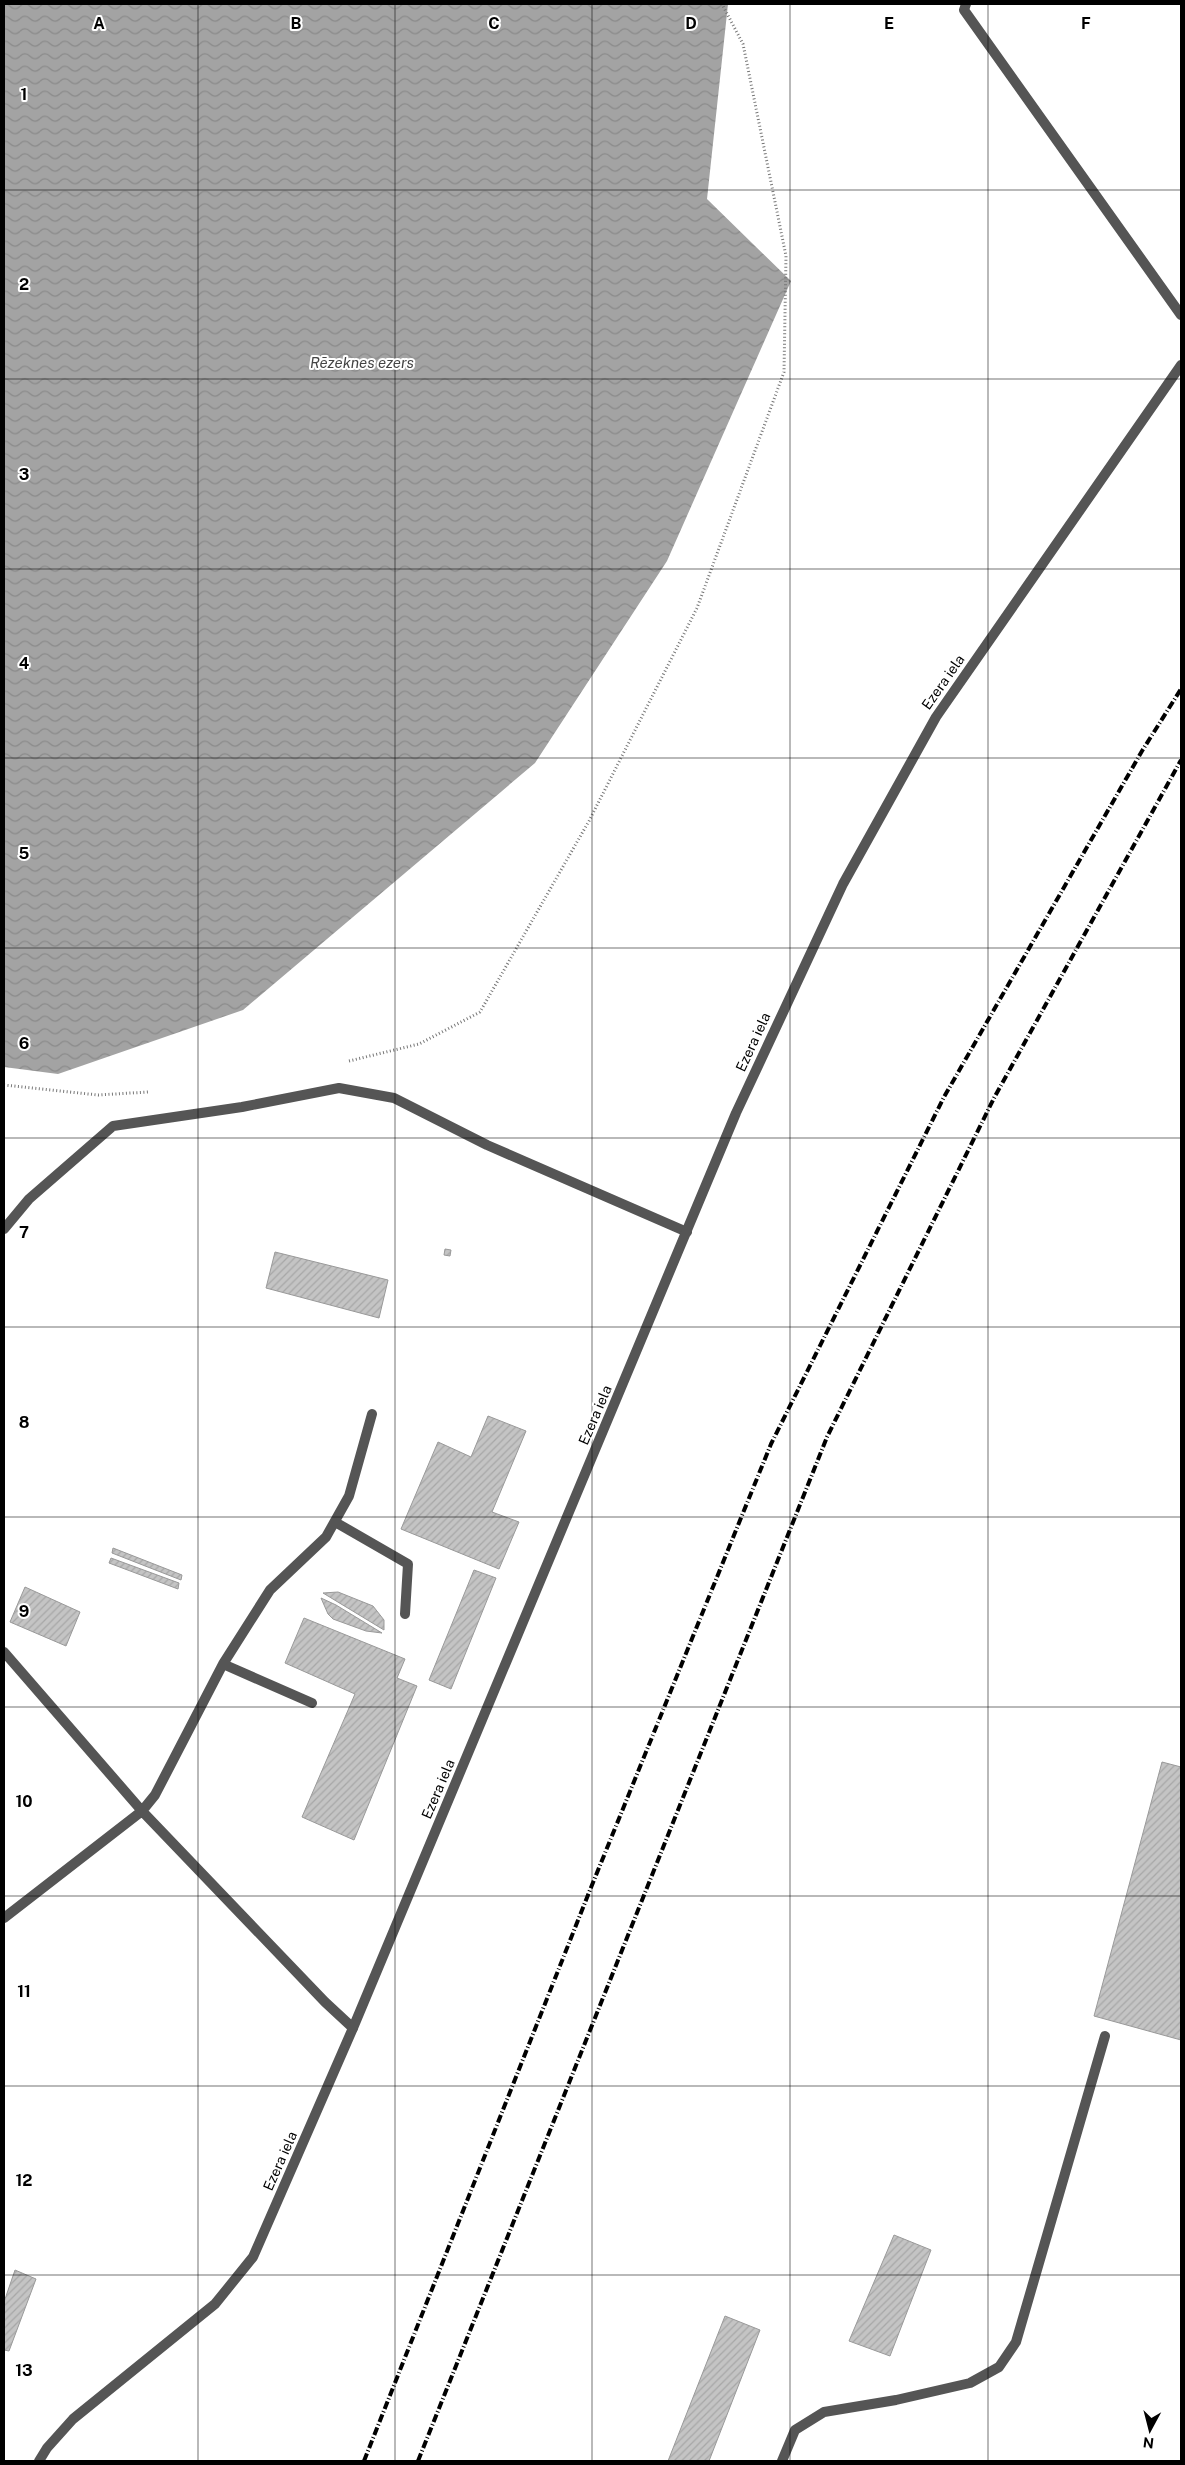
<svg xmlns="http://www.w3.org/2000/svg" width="1185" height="2465" font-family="'Public Sans',sans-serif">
	<defs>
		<pattern id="water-waves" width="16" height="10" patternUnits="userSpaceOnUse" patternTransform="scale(1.25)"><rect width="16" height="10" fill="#a3a3a3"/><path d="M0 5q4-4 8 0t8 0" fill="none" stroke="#8b8b8b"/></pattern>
		<pattern id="building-hatch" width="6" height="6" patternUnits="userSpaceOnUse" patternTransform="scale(1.25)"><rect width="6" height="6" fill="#c4c4c4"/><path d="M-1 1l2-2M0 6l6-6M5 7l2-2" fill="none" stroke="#a7a7a7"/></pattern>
	</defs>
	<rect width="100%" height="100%" fill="#fff"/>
	<path fill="url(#water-waves)" d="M4,4H728L707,199L791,281L667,561L535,763L243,1010L58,1074L4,1067Z"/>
	<path fill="url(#building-hatch)" stroke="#999" d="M445,1249L451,1250L450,1256L444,1255Z
		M275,1252L388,1280L379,1318L266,1288Z
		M488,1416L526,1431L492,1512L519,1522L499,1569L401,1529L438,1442L471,1457Z
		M113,1548L182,1575L181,1580L112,1553Z
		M111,1558L179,1583L178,1589L109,1563Z
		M474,1570L496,1578L451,1689L429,1680Z
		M25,1587L80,1612L66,1646L10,1622Z
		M338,1592L373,1606L384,1620V1630L323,1593Z
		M321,1598L336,1605L382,1633L366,1631L333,1619L328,1614Z
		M304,1618L405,1659L397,1678L417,1686L354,1840L302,1817L355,1694L285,1663Z
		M1162,1762L1181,1767V2040L1094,2016Z
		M894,2235L931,2250L890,2356L849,2341Z
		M15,2270L36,2279L9,2351L4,2350V2302Z
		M725,2316L760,2330L709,2461H668Z"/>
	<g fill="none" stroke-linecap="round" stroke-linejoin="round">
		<path stroke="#777" stroke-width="3" stroke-dasharray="1 2.5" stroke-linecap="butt" d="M349,1061L419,1044L480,1012L589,821L697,608L784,372L786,256L743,44L722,4
			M4,1085L98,1095L148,1092"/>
		<path stroke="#555" stroke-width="10" d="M4,1229L29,1199L113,1126L242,1107L339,1088L394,1098L487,1145L687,1232
			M335,1522L408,1564L405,1614
			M4,1652L142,1811L325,2002L353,2028
			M223,1664L312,1703
			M4,1918L142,1811L155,1795L223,1664L270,1590L326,1537L349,1496L372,1414
			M782,2461L795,2430L824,2412L896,2400L970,2383L999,2367L1016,2342L1105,2036"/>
		<path stroke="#555" stroke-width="10" d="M966,4L964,10L1181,315
			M39,2461L47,2448L73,2419L215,2304L253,2257L353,2028L736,1113L843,884L936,717L1181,365"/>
		<path stroke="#000" stroke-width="4" stroke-dasharray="8 2.5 1 2.5" stroke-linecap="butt" d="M364,2461L590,1890L771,1444L944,1097L1142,751L1181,689
			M418,2461L827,1437L994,1098L1181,760"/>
	</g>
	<path fill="none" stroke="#000" stroke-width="1" stroke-opacity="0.55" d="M198,4V2461M395,4V2461M592,4V2461M790,4V2461M988,4V2461M4,190H1181M4,379H1181M4,569H1181M4,758H1181M4,948H1181M4,1138H1181M4,1327H1181M4,1517H1181M4,1707H1181M4,1896H1181M4,2086H1181M4,2275H1181"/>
	<g text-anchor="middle" stroke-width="4" stroke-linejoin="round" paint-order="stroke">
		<g font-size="14" fill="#000" stroke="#fff">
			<text transform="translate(943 682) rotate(-55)" y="5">Ezera iela</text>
			<text transform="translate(753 1042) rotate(-65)" y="5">Ezera iela</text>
			<text transform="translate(595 1415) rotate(-67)" y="5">Ezera iela</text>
			<text transform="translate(438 1789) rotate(-67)" y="5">Ezera iela</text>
			<text transform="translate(280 2161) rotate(-66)" y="5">Ezera iela</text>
		</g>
		<g font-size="15" font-style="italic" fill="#444" stroke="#fff">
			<text x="362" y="368">Rēzeknes ezers</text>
		</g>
	</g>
	<g font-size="16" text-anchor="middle" font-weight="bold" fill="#000" stroke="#fff" stroke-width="4" stroke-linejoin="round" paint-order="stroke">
		<text x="99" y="29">A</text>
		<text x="296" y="29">B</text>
		<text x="494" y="29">C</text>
		<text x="691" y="29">D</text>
		<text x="889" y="29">E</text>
		<text x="1086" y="29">F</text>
		<text x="24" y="100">1</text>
		<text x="24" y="290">2</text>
		<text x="24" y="480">3</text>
		<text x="24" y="669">4</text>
		<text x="24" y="859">5</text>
		<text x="24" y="1049">6</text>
		<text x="24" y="1238">7</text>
		<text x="24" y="1428">8</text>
		<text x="24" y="1617">9</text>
		<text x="24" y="1807">10</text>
		<text x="24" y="1997">11</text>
		<text x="24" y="2186">12</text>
		<text x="24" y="2376">13</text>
	</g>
	<rect width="1185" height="2465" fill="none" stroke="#000000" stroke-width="10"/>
	<g transform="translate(1150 2430) rotate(187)" stroke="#ffffff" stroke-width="4" paint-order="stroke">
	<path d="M0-4L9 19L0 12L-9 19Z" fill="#000000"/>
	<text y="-8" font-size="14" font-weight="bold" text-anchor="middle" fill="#000000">N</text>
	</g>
</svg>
